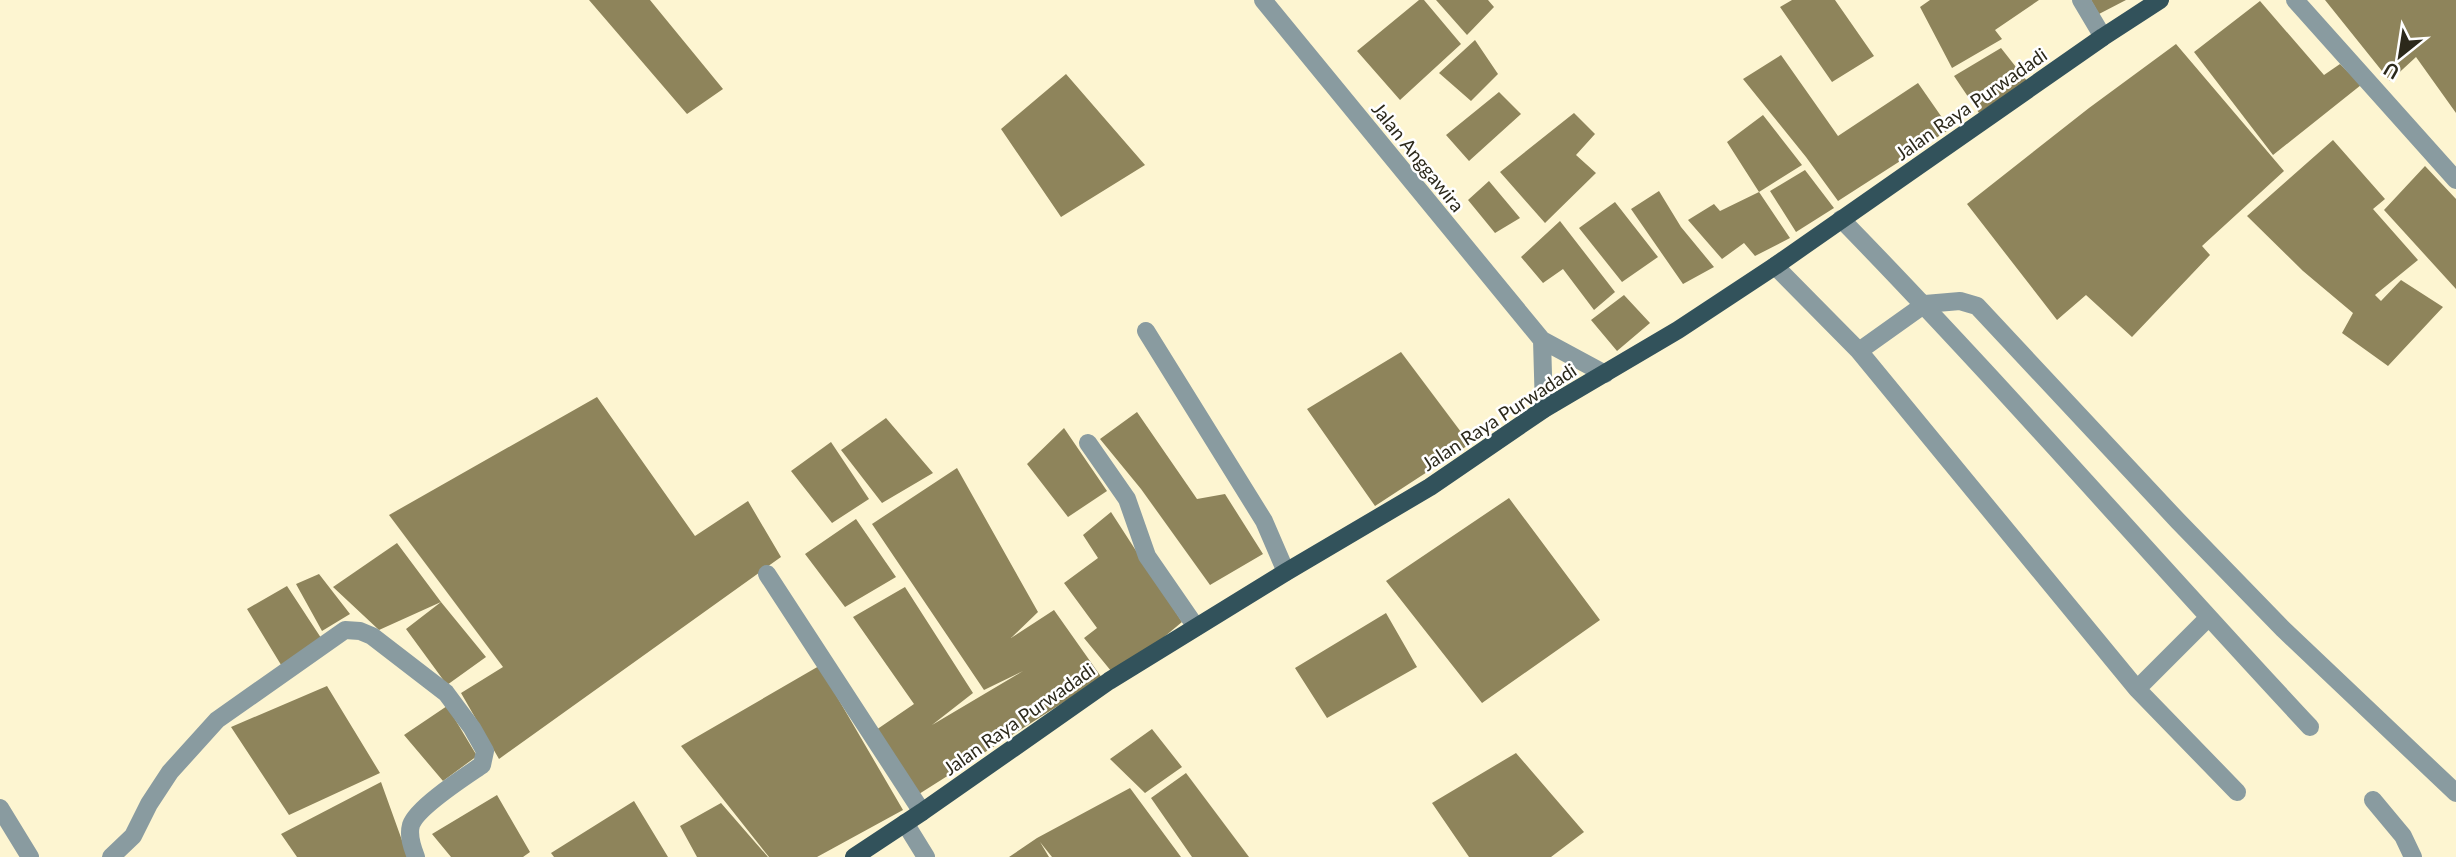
<svg xmlns="http://www.w3.org/2000/svg" width="2456" height="857" font-family="Lato,sans-serif">
	<rect width="100%" height="100%" fill="#fdf5d1"/>
	<path fill="#8e845b" d="M589,0H650L723,89L687,114Z
		M1419,0H1424L1461,44L1400,100L1357,51Z
		M1436,0H1488L1494,7L1467,35Z
		M1792,0H1835L1874,56L1832,82L1780,7Z
		M1930,0H2039L1995,30L2002,39L1952,68L1920,7Z
		M2091,0H2126L2099,14Z
		M2325,0H2456V113L2416,57L2390,81Z
		M2260,1L2324,75L2340,64L2361,85L2273,155L2194,52Z
		M1475,40L1498,74L1471,101L1439,73Z
		M2176,44L2284,171L2202,246L2210,255L2132,337L2086,295L2057,320L1967,204L2089,108Z
		M2001,48L2027,81L1979,113L1954,76Z
		M1781,55L1838,136L1918,83L1950,129L1838,201L1806,157L1743,79Z
		M1066,74L1145,165L1061,217L1001,129Z
		M1499,92L1521,114L1469,161L1446,135Z
		M1574,113L1595,134L1576,155L1596,173L1545,223L1500,172Z
		M1763,115L1802,165L1759,192L1790,238L1755,256L1744,243L1722,259L1688,220L1714,204L1720,211L1759,192L1727,142Z
		M2333,140L2385,199L2373,209L2418,260L2375,295L2381,301L2401,280L2443,307L2388,366L2342,333L2353,313L2303,271L2247,216Z
		M2425,166L2456,199V289L2384,210Z
		M1805,170L1834,208L1796,232L1770,191Z
		M1489,181L1520,218L1495,233L1468,200Z
		M1659,191L1681,227L1714,267L1683,284L1631,209Z
		M1615,202L1658,257L1622,282L1579,228Z
		M1560,221L1615,292L1594,310L1563,269L1543,283L1521,257Z
		M1624,295L1650,323L1617,351L1591,320Z
		M1401,352L1470,444L1375,506L1307,409Z
		M597,397L695,536L748,501L781,557L499,759L461,693L503,667L389,515Z
		M1137,412L1197,499L1225,494L1263,554L1210,585L1141,489L1100,439Z
		M886,418L933,473L882,503L841,450Z
		M1064,428L1107,491L1068,517L1027,464Z
		M831,442L869,499L832,523L791,471Z
		M957,468L1038,612L1011,638L1054,610L1102,678L919,794L876,730L914,704L853,617L905,587L973,693L932,725L1023,671L984,690L872,524Z
		M1509,498L1600,620L1482,703L1386,581Z
		M1111,512L1182,622L1116,677L1084,638L1097,628L1064,583L1098,558L1083,535Z
		M856,519L896,577L845,607L805,554Z
		M397,543L441,602L379,630L333,587Z
		M319,574L350,614L322,631L296,584Z
		M287,586L325,644L286,673L247,609Z
		M441,602L486,657L447,685L406,629Z
		M1386,613L1417,667L1327,718L1295,668Z
		M819,666L903,810L817,857H769L681,746Z
		M327,686L380,773L289,815L231,727Z
		M447,706L477,756L443,781L404,735Z
		M1152,729L1182,767L1145,793L1110,759Z
		M1516,753L1584,832L1551,857H1469L1432,803Z
		M1186,773L1249,857H1192L1151,798Z
		M381,782L408,857H297L281,834Z
		M1130,788L1181,857H1052L1040,842L1049,857H1009L1037,838Z
		M497,795L530,852L523,857H451L432,834Z
		M634,801L668,857H554L551,853Z
		M721,803L768,857H697L680,826Z"/>
	<g fill="none" stroke-linecap="round" stroke-linejoin="round">
		<path stroke="#899ba0" stroke-width="18" d="M1841,219C2002,384 2152,558 2310,727
			M1775,266L1859,351L2137,689L2237,792
			M1146,331L1264,521L1286,572
			M1859,351L1925,304L1960,301L1977,306L2178,521L2283,629L2456,793
			M2137,689L2208,618
			M2373,800L2403,836L2413,857
			M905,823L926,857"/>
		<path stroke="#899ba0" stroke-width="18" d="M1263,0L1542,340L1605,374
			M2081,0L2103,37
			M2295,0L2456,180
			M1542,340L1544,409
			M1088,443L1127,499L1147,556L1196,627
			M767,574L922,812
			M0,808L30,857
			M111,857L133,836L149,804L170,772L217,720L345,630L360,631L372,636L446,693L472,728L485,751L482,765C466,776 417,807 411,825C408,836 412,847 416,857"/>
		<path stroke="#32525b" stroke-width="18" d="M854,857L922,812L1109,681L1286,572L1430,487L1544,409L1678,330L1775,266L2103,37L2160,0"/>
	</g>
	<g text-anchor="middle" stroke-width="5" stroke-linejoin="round" paint-order="stroke">
		<g font-size="19" fill="#2c291b" stroke="#fff">
			<text transform="translate(1971 104) rotate(-35)" y="7">Jalan Raya Purwadadi</text>
			<text transform="translate(1418 157) rotate(51)" y="7">Jalan Anggawira</text>
			<text transform="translate(1499 417) rotate(-33)" y="7">Jalan Raya Purwadadi</text>
			<text transform="translate(1019 719) rotate(-35)" y="7">Jalan Raya Purwadadi</text>
		</g>
	</g>
	<g transform="translate(2400 56) rotate(210)" stroke="#ffffff" stroke-width="5" paint-order="stroke">
	<path d="M0-5L12 26L0 18L-12 26Z" fill="#2c291b"/>
	<text y="-10" font-size="19" font-weight="bold" text-anchor="middle" fill="#2c291b">U</text>
	</g>
</svg>
